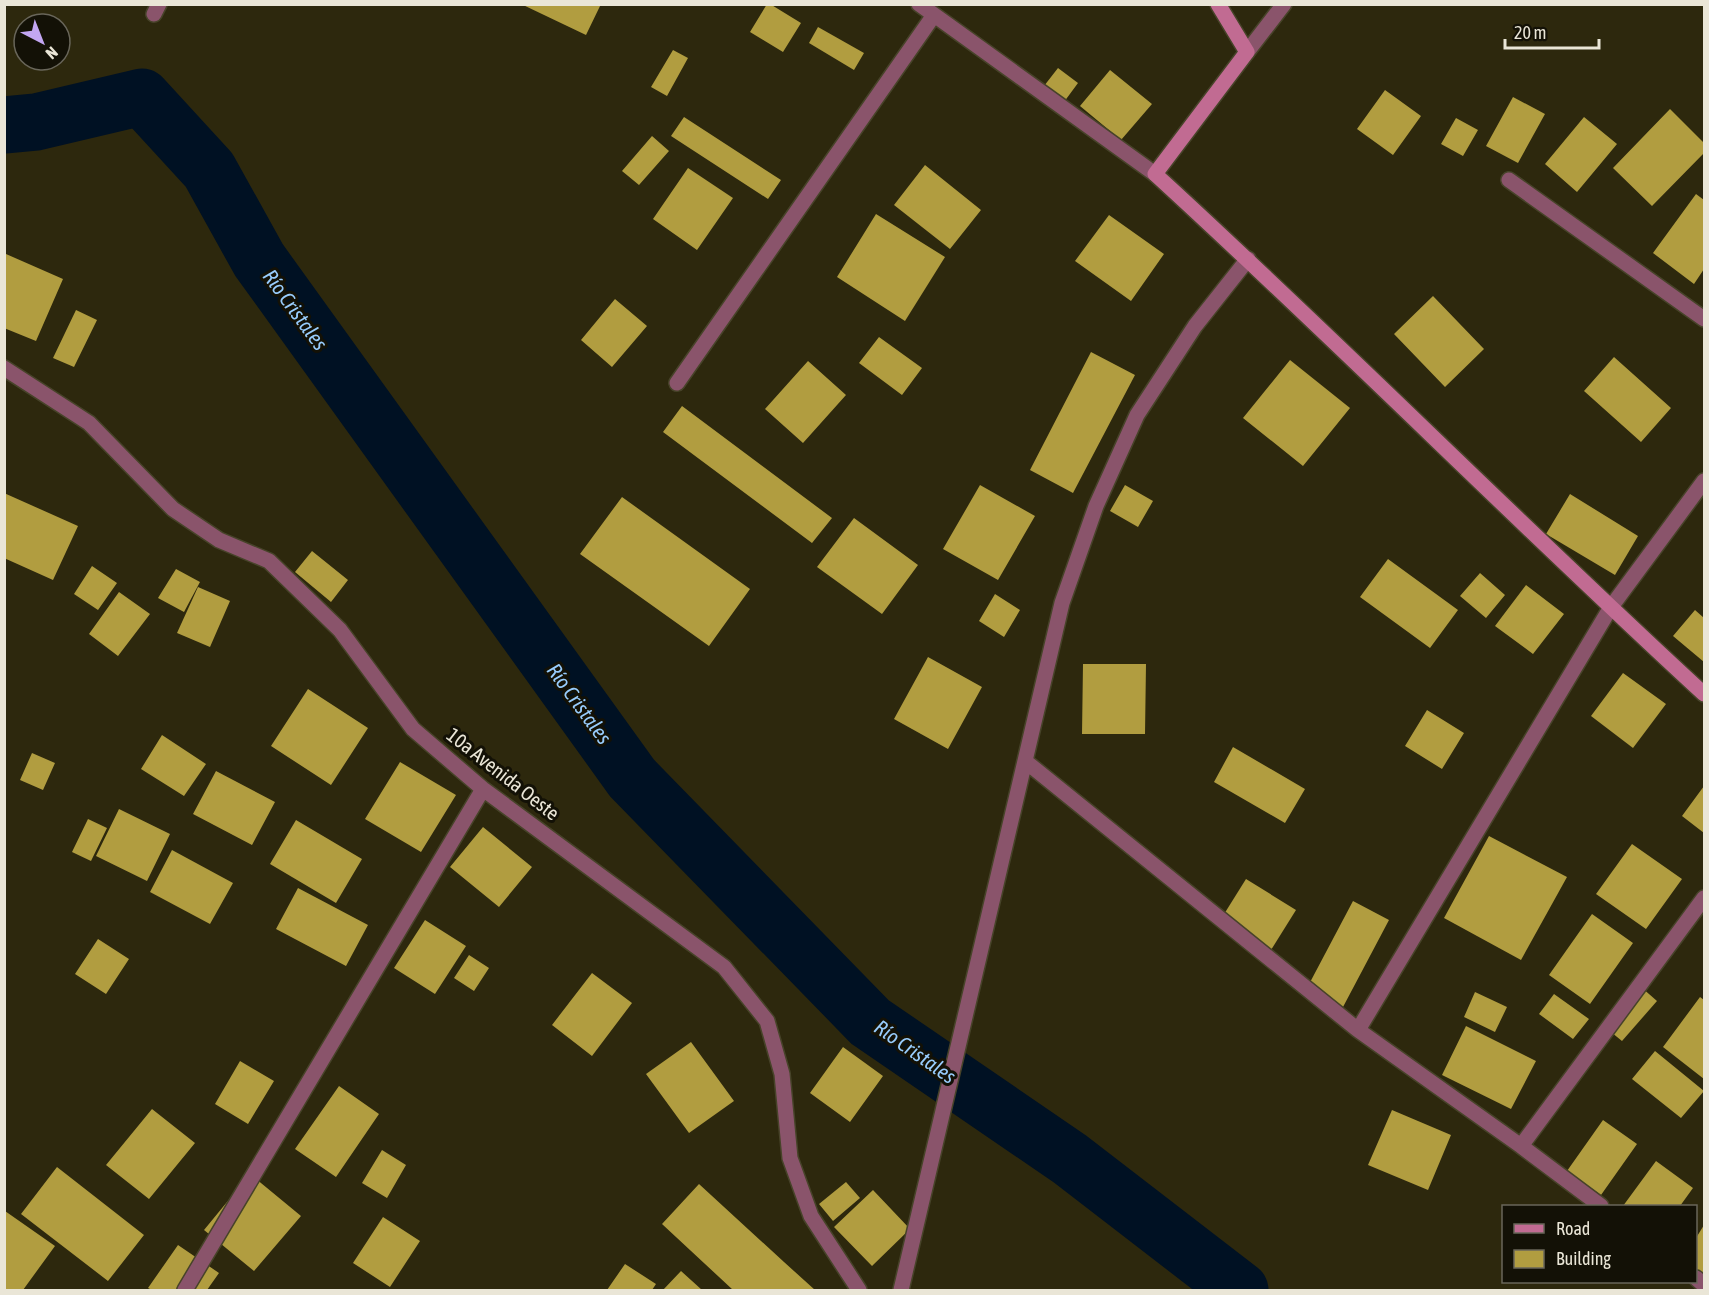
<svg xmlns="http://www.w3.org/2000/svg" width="1709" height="1295" font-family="'Asap Condensed',sans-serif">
	<rect width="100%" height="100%" fill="#2d280d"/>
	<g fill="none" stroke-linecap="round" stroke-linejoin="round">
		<path stroke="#001123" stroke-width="57" d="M4,125L36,122L142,97L209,170L259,260L632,778L870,1022L1070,1159L1240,1290"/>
	</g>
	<path fill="#b19d40" d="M521,4H601L586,35Z
		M767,4H770L801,23L783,52L750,32Z
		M818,27L864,53L854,70L809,43Z
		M673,50L688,58L667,96L651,87Z
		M1058,68L1078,83L1064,102L1044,86Z
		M1110,70L1152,104L1121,140L1080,106Z
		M1385,90L1421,116L1393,155L1357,129Z
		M1513,97L1545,114L1518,163L1486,146Z
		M1670,109L1704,143V153L1652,206L1613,168Z
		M684,117L781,180L768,199L671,136Z
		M1584,117L1617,144L1577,192L1545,164Z
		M1456,118L1478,130L1463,156L1441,144Z
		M652,136L669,151L639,185L622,171Z
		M925,165L981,210L950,249L894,205Z
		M688,168L733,198L697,250L653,219Z
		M1696,194L1704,200V269L1694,284L1653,253Z
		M876,214L945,257L905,321L837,277Z
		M1109,215L1164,254L1131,301L1075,261Z
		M6,254L63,279L36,341L4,328V258Z
		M1433,296L1484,349L1445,387L1394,334Z
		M615,299L647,326L612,367L581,340Z
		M76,310L97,320L74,367L53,358Z
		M879,337L922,368L902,395L859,363Z
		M1091,352L1135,375L1073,493L1030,470Z
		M1614,357L1671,408L1641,442L1584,391Z
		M1290,360L1350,408L1303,466L1243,418Z
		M808,361L846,395L803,443L765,409Z
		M682,406L832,518L812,543L663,432Z
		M980,485L1035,516L998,580L943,549Z
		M1125,485L1153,501L1138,527L1110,511Z
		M4,493L78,526L53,580L4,558Z
		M1570,494L1638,536L1615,575L1546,534Z
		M622,497L750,589L709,646L580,554Z
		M854,518L918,565L882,614L817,567Z
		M312,551L348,580L331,602L295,572Z
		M1388,559L1458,610L1430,648L1360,597Z
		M92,566L117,583L98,610L74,594Z
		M176,569L200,582L184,612L158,598Z
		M1480,573L1505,595L1486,618L1460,596Z
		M1526,585L1564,614L1533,654L1495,626Z
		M198,587L230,601L210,647L177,633Z
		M119,592L150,614L118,656L89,634Z
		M995,594L1020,610L1004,637L979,621Z
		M1695,610L1704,618V662L1673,636Z
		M928,657L982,687L948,749L894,719Z
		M1083,664H1146L1145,734H1082Z
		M1623,673L1666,704L1633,748L1591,716Z
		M308,689L368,728L331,785L271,746Z
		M1427,710L1464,733L1442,769L1405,746Z
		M162,735L206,764L184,796L141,769Z
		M1233,747L1305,789L1285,823L1214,782Z
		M32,753L55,763L43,790L20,780Z
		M400,762L456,795L421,852L365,819Z
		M216,771L275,802L252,845L193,814Z
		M1704,786V833L1682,816Z
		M119,809L170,834L147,881L96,856Z
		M88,819L107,828L91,861L72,852Z
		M296,820L362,859L336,903L270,864Z
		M483,827L532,867L499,907L450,867Z
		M1489,836L1567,877L1521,960L1444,918Z
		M1632,844L1682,879L1646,929L1596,894Z
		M172,850L233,883L210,924L150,892Z
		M1246,879L1296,910L1271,950L1221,919Z
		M298,888L368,925L346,966L276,929Z
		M1353,901L1389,920L1343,1007L1307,988Z
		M1592,914L1633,943L1590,1004L1549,975Z
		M425,920L466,946L435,994L394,968Z
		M98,939L129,959L106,994L75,974Z
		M469,955L489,968L474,991L454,978Z
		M592,973L632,1003L592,1056L552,1025Z
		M1641,987L1657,1001L1622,1041L1606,1028Z
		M1475,992L1507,1007L1495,1032L1464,1017Z
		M1554,994L1589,1019L1573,1039L1539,1014Z
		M1700,997L1704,1000V1079L1663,1047Z
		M1466,1026L1536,1061L1511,1109L1442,1075Z
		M691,1042L734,1101L689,1133L646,1074Z
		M843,1047L883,1076L850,1122L810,1093Z
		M1655,1051L1704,1091L1681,1118L1632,1079Z
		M240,1061L274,1081L248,1124L215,1104Z
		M339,1086L379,1114L336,1177L295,1149Z
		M152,1109L195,1143L149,1199L106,1165Z
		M1392,1110L1451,1135L1428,1190L1368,1165Z
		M1603,1120L1637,1144L1601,1195L1567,1171Z
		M382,1150L406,1165L387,1198L362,1183Z
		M1656,1161L1693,1188L1680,1206H1623Z
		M57,1167L144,1235L108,1281L21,1214Z
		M250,1174L301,1216L254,1271L204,1230Z
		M846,1182L860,1198L833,1221L819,1204Z
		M699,1184L784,1262L815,1290H733L662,1224Z
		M873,1190L910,1229L872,1266L834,1227Z
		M5,1211L55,1246L23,1290H5Z
		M383,1217L420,1241L390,1287L353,1263Z
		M1704,1225V1276L1696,1270V1238Z
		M178,1245L219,1273L207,1290H152L148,1288Z
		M625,1264L656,1284L652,1290H607Z
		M681,1271L702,1290H663Z"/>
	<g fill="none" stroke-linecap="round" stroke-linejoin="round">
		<g stroke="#474329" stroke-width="18">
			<path id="street" d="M919,4L1155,174
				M154,14L159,4
				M1247,52L1284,4
				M1509,180L1704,319
				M4,368L89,423L173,509L219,540L269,561L340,630L413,729L483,789L724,967L767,1021L782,1074L790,1158L811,1216L859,1290
				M677,383L934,15
				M1025,761L1358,1030L1611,607L1704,481
				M1358,1030L1521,1146L1601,1206
				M1521,1146L1704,898
				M1696,1278L1704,1285
				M185,1290L483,789
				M901,1290L1062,603L1096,506L1137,415L1195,326L1248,259"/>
		</g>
		<g stroke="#474329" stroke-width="18">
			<path id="secondary" d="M1218,4L1247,52L1155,174C1341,344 1519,524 1704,694"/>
		</g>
		<use href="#street" stroke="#8a546b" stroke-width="15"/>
		<use href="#secondary" stroke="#c16b92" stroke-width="15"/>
	</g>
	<g text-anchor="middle" stroke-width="6" stroke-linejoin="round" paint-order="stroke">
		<g font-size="20" fill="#eae6d7" stroke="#131106">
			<text transform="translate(503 774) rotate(38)" y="7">10a Avenida Oeste</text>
		</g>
		<g font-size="21" font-style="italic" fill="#98ccfc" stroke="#131106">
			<text transform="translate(295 310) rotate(54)" y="7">Río Cristales</text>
			<text transform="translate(579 704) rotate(54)" y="7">Río Cristales</text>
			<text transform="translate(915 1052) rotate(35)" y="7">Río Cristales</text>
		</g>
	</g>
	<rect width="1709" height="1295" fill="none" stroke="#eae6d7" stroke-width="12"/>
	<rect x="1502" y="1205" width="195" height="78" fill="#131106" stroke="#69665a" stroke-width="1.5"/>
	<rect x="1514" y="1224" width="30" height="9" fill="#c16b92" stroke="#69665a" stroke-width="1.5"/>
	<text x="1556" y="1235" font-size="18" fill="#eae6d7">Road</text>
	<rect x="1514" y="1250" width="30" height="18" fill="#b19d40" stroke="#69665a" stroke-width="1.5"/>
	<text x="1556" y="1265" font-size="18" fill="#eae6d7">Building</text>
	<g transform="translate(42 42) rotate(138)"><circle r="28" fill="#131106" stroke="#69665a" stroke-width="1.5"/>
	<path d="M0-4.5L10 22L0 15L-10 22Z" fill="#c3a7f2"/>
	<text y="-9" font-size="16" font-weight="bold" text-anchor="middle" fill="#eae6d7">N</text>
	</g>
	<path d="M1505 39v9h94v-9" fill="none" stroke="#eae6d7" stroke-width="3"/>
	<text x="1514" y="39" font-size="18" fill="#eae6d7" stroke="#131106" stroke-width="4.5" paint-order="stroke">20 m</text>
</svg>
